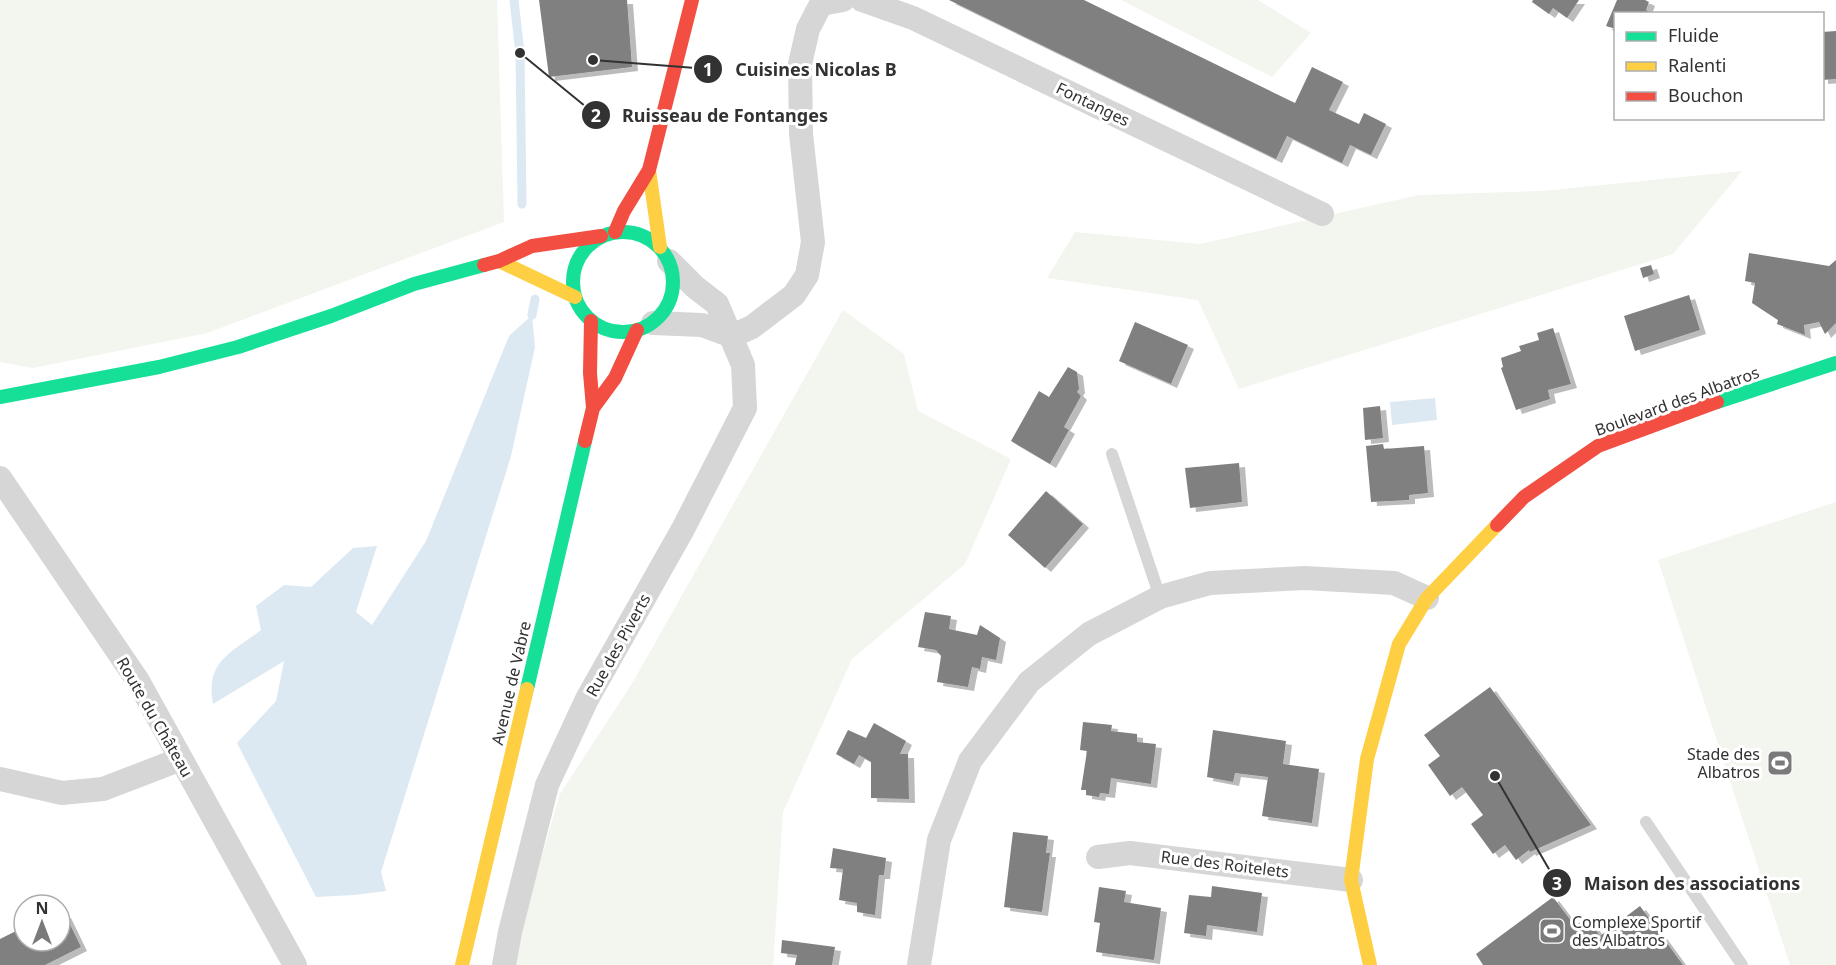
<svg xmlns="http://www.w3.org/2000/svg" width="1836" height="965" font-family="'Noto Sans',sans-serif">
	<defs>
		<filter id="shadow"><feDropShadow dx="6" dy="4" stdDeviation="0" flood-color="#0004"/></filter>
	</defs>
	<rect width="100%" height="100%" fill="#fff"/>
	<path fill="#f2f6ee" d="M0,0H497L504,222L207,333L33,368L0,362Z
		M1121,0H1258L1311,33L1272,77Z
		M1742,171L1673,254L1239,389L1198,300L1047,278L1075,232L1200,244L1419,195L1542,191Z
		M843,310L904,354L918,411L1011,459L965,564L852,659L783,812L773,965H510L560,794L633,682Z
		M1836,502V965H1790L1658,560Z"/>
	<path fill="#dce9f3" d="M532,315L535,347L511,456L381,872L386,891L354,895L316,897L237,743L276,701L284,661L213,704C205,661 231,653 261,630L256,606L284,585L311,587L353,548L377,546L356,612L372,625L426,541L509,336Z
		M1435,398L1437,420L1392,425L1390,402Z"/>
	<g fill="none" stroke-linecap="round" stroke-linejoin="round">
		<path stroke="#dce9f3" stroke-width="9" d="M514,0L520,53L522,204
			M532,315L535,299"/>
	</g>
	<path fill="#808080" filter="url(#shadow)" d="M539,0H627L632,67L549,77Z
		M949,0H1084L1295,103L1312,67L1343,82L1329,110L1359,124L1364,113L1386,124L1371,155L1350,145L1342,163L1287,136L1276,159Z
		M1533,0H1579L1567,18L1553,8L1549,14L1532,2Z
		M1617,0H1645L1649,2L1646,10L1654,14H1616V29L1606,26Z
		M1836,31V79L1822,80V32Z
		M1749,253L1829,266L1836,260V323L1825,334L1819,322L1804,325L1805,335L1777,324L1778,320L1752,303L1755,283L1745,281Z
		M1651,265L1654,274L1643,278L1640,268Z
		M1689,295L1700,330L1635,351L1624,316Z
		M1135,322L1188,345L1171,384L1119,361Z
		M1553,328L1571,384L1548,390L1550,399L1516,410L1501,368L1503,367L1501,358L1521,351L1519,346L1539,340L1537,333Z
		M1068,367L1077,372L1079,389L1077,392L1081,396L1064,427L1069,430L1050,464L1011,441L1039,391L1049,397Z
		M1380,406L1383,438L1365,440L1363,408Z
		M1383,444L1384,449L1424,446L1428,493L1409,495V500L1371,502L1366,446Z
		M1239,463L1242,502L1190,508L1185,468Z
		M1046,491L1083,524L1045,568L1008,535Z
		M925,612L951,616L949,629L977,635L980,625L1000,638L996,660L982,657L980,669L972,667L968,687L937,682L941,656L936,650L918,647Z
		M1490,687L1591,825L1530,852L1529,850L1516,860L1505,845L1493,854L1471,824L1483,815L1462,787L1450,796L1428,765L1440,756L1424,735Z
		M1083,722L1112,725L1111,731L1137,734V742L1156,744L1151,784L1111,778L1109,794L1100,793L1099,797L1086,795V790H1081L1087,751L1080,750Z
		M874,723L906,741L900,754H908L909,799L871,798V762L859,755L854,764L836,754L848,730L866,738Z
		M1213,730L1286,741L1283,764L1319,769L1312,823L1262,816L1268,777L1235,773L1233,782L1207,777Z
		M1013,832L1048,836L1046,853H1050L1042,912L1004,907Z
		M833,848L886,858L884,875H879L875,915L857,912V903L839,900L843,869L830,868Z
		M1212,886L1262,893L1257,932L1207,925L1206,936L1184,933L1189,895L1211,897Z
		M1099,887L1126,891L1124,902L1161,908L1154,960L1096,952L1100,923L1094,922Z
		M1553,897L1575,926L1587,917L1600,936L1640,906L1683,965H1483L1476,954Z
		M65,914L81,947L45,965H0V939L24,927V941H60V917Z
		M782,940L835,947L832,965H795L797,955L781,953Z"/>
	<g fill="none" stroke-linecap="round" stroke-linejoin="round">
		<path stroke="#d6d6d6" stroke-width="12" d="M1112,454L1160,597
			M1646,822L1742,965"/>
		<path stroke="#d6d6d6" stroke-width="24" d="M862,0L913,18L1322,214
			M653,323L702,325L732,336
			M732,336L752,327L794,295L807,275L813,242L801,134L800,64L808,29L821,4L843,0
			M0,478L138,681L295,965
			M0,779L62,793L103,789L181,759
			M1098,857L1130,853L1351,880
			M504,965L510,932L547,785L587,699L683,529L745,408L743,365L717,304L695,287L669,261
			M919,965L939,840L970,761L1029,682L1089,634L1160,597L1210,583L1305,578L1394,583L1427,598"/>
		<path stroke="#16e098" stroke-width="14" d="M573 282a50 50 0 1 1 100 0a50 50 0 1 1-100 0Z
			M0,397L159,367L238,347L331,316L414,284L484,265
			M1717,402L1836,363
			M527,689L585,441"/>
		<path stroke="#ffcf43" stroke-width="14" d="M649,170L660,247
			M499,261L575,297
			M462,965L527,689
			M1370,965L1351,880L1367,759L1399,644L1427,598L1497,525"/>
		<path stroke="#f24e42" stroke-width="14" d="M615,232L624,211L649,170L692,0
			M484,265L499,261L532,246L601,236
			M593,408L615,378L637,330
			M585,441L593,408L590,373L591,321
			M1497,525L1524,497L1598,446L1717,402"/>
	</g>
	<defs>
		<g id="stadium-square" transform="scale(1.35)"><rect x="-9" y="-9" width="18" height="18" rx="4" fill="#7a7a7a" stroke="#fff"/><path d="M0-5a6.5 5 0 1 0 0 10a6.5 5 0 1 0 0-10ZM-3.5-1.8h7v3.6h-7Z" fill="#fff"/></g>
	</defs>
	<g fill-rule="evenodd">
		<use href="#stadium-square" x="1780" y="763"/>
		<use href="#stadium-square" x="1552" y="931"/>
	</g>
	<g text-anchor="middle" stroke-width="6" stroke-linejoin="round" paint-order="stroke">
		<g font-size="16" fill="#323232" stroke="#fff">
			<text transform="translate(1093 104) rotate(26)" y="6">Fontanges</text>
			<text transform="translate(1677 401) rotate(-20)" y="6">Boulevard des Albatros</text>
			<text transform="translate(618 645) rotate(-61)" y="6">Rue des Piverts</text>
			<text transform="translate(511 683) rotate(-77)" y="6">Avenue de Vabre</text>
			<text transform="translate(155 717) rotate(60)" y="6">Route du Château</text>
			<text transform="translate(1225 864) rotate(7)" y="6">Rue des Roitelets</text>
		</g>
		<g font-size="16" fill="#323232" stroke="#fff" text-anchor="end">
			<text x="1760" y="760">Stade des<tspan x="1760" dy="18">Albatros</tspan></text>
			<text x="1572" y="928" text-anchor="start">Complexe Sportif<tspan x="1572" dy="18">des Albatros</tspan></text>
		</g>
	</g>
	<path fill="none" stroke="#323232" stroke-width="2" d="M593 60L708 69M520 53L596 115M1495 776L1557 883"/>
	<g fill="#323232" stroke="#fff" stroke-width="2">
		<circle cx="593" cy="60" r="6"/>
		<circle cx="520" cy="53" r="6"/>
		<circle cx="1495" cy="776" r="6"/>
		<circle cx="708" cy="69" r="15"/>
		<circle cx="596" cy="115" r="15"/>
		<circle cx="1557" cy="883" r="15"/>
	</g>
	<g font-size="18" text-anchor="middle" font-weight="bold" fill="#fff">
		<text x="708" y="76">1</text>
		<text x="596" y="122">2</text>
		<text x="1557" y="890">3</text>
	</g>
	<g font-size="18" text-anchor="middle" font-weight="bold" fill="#323232" stroke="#fff" stroke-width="6" stroke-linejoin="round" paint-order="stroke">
		<text x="816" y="76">Cuisines Nicolas B</text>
		<text x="725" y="122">Ruisseau de Fontanges</text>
		<text x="1692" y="890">Maison des associations</text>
	</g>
	<rect x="1614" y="12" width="210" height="108" fill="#ffffff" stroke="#adadad" stroke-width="1.5"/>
	<rect x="1626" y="32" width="30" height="9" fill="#16e098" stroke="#adadad" stroke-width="1.5"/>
	<text x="1668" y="42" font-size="18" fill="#323232">Fluide</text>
	<rect x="1626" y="62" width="30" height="9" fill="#ffcf43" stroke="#adadad" stroke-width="1.5"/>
	<text x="1668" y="72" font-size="18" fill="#323232">Ralenti</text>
	<rect x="1626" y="92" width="30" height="9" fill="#f24e42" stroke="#adadad" stroke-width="1.5"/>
	<text x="1668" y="102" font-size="18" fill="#323232">Bouchon</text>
	<g transform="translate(42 923)"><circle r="28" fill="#ffffff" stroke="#adadad" stroke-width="1.5"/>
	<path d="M0-4.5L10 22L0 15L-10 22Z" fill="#7a7a7a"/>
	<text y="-9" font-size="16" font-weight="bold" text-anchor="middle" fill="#323232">N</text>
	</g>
</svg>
